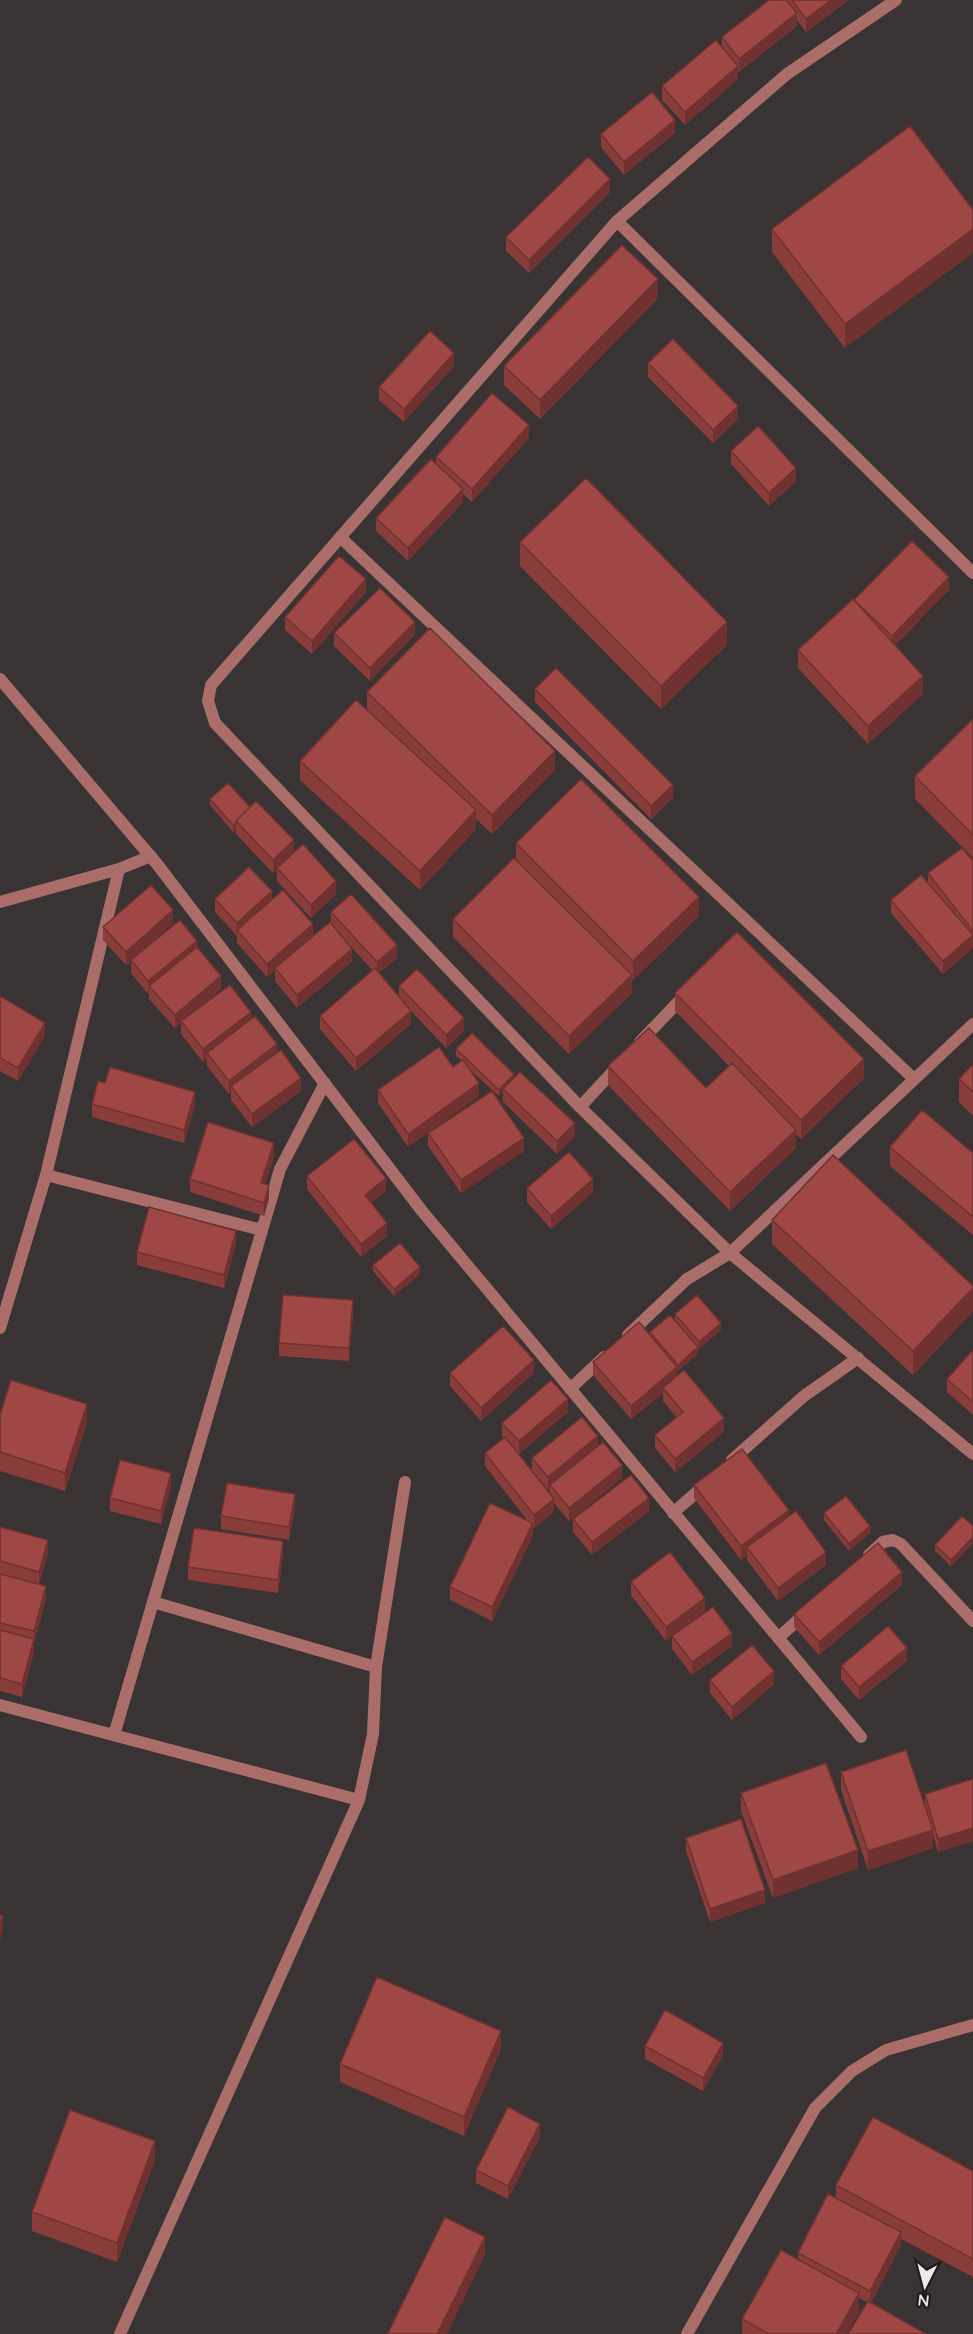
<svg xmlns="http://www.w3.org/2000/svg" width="973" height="2334" font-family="Quicksand,sans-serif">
	<rect width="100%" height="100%" fill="#393333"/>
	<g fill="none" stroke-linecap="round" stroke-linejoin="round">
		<path stroke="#aa6d69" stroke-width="12" d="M896,0L787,74L617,221L211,685L208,701L215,723L580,1107L730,1253L973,1454
			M617,221L973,573
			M340,537L914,1079
			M640,1042L686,994
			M580,1107L618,1066
			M730,1253L973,1024
			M687,2334L815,2108L852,2071L886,2050L973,2025"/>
		<path stroke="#aa6d69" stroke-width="12" d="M0,679L157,864L422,1211L861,1737
			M0,902L119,869L151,856
			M46,1175L262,1230
			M0,1328L46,1175L119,869
			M628,1335L687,1279L730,1253
			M570,1389L604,1357
			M732,1460L804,1396L858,1358
			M673,1513L706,1484
			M869,1555L883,1542L893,1540L901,1544L973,1621
			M153,1602L376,1667
			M778,1638L806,1613
			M0,1705L359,1800
			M114,1735L280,1169L325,1083
			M120,2334L359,1800L373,1734L376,1667L405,1482"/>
	</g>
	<path fill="#883d3b" d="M769,0H849L806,32L797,20V26L738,72V79L685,125L662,100V86L722,47V37Z
		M675,133L624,175L601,147V134Z
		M610,192L529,273L506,251V237Z
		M973,210L845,348L772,252V229Z
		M658,298L540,419L504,385V366Z
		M648,363L738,419L713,443L648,377Z
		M454,366L404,422L379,400V387Z
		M529,438L472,502L463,494V502L408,561L376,531V518L436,464V457Z
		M731,451L796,481L769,506L731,464Z
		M520,542L727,645L661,709L520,566Z
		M949,590L895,645L923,694L868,744L798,668V650L854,600Z
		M366,592L312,654L285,630V617Z
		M334,633L415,635L370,681L334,646Z
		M535,689L673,798L651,819L535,702Z
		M367,692L555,770L492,834L476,819V829L420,890L300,780V761L367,709Z
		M973,719V858L915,799V776Z
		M210,799L250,807L336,894L311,918L277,881V870L273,873L236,834V829L233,832L210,805Z
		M516,843L699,916L633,980L632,979V993L569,1054L453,937V919L516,859Z
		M973,861V948L943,974L891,913V900L928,883V873Z
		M215,899L272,900L313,936L331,924V912L397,958L379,973L399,997V986L464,1031L446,1048L411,1011V1024L356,1071L320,1029V1016L373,971L342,937L352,962L297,1008L275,981V970L267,977L237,943V936L215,912Z
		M173,923L142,951L197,948L221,989L200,1007L251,1019L277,1053L301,1091L252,1127L231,1100V1092L229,1094L207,1066V1059L203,1062L181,1034V1023L175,1028L149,999V993L148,994L131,973V961L126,965L103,940V927Z
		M675,993L864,1078L801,1139L796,1134V1148L730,1211L608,1085V1066L706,1088L729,1066L675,1011Z
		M0,996L45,1036L18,1081L0,1071Z
		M456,1049L514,1078L575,1136L557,1154L503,1102V1092L499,1096L468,1068L479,1096L408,1147L378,1103V1090L453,1067L462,1061L456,1056Z
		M973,1064V1116L959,1102V1079Z
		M105,1083L195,1105L184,1143L92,1117V1104Z
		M428,1133L524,1151L461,1193L428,1146Z
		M890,1147L973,1153V1235L890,1166Z
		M274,1156L265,1184L269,1198L264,1216L190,1192V1179Z
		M307,1176L386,1191L371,1203L387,1236L361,1257L307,1189Z
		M527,1188L593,1192L551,1229L527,1202Z
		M772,1220L973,1286V1311L913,1375L772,1244Z
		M236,1244L224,1288L137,1265V1252Z
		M373,1265L420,1274L394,1296L373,1271Z
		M353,1314L349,1361L279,1356V1343Z
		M675,1314L721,1330L699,1349L698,1347V1354L677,1371V1375L724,1432L675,1472L655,1448V1435L677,1418L663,1401V1393L631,1419L593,1375V1362L650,1335V1332L675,1320Z
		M973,1351V1415L947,1392V1379Z
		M450,1373H534L481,1421L450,1386Z
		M568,1412L519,1454L511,1446L550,1494V1489L548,1490L532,1471V1458L598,1446L622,1478L569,1521L554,1503V1512L534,1528L533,1526V1536L492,1621L450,1600V1587L528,1521L485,1466V1453L504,1438L502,1436V1423Z
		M0,1415L87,1423L65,1491L0,1471Z
		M694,1485L789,1515L826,1565L778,1601L747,1560V1555L741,1560L694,1498Z
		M171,1486L161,1524L110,1511V1498Z
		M295,1507L289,1540L221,1529V1516Z
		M649,1511L592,1555L573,1532V1519Z
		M824,1513L870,1533L849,1551L824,1520Z
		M973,1526V1543L951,1566L935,1551V1545Z
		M0,1527L48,1554L39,1584L46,1599L34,1644V1652L22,1697L0,1691Z
		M283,1554L278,1593L188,1580V1567Z
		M631,1582L705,1611L666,1641L631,1595Z
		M902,1585L819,1655L794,1627V1614Z
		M672,1636L732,1646L692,1675L672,1649Z
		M907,1661L859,1700L841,1679V1666Z
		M710,1680L774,1684L732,1720L710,1693Z
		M841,1772L925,1806V1794L973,1779V1841L938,1852L933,1834V1848L868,1870L841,1790Z
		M741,1793L858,1868L773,1898L741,1811Z
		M686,1838L765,1903L710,1922L686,1851Z
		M645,2046L723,2056L703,2091L645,2059Z
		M501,2049L464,2136L340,2082V2064Z
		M540,2137L508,2199L476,2183V2170Z
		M155,2160L117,2262L32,2231V2212Z
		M973,2171V2277L901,2239V2245L871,2303L867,2302L859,2298V2312L846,2334H742V2319L798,2259V2253L836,2198V2185Z"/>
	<path fill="#6f3230" d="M831,0H849L806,32V19Z
		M797,13V26L739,72V59Z
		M738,66V79L685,125V112Z
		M675,120V133L624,175V162Z
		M610,179V192L529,273V260Z
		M973,229V253L845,348V324Z
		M658,279V298L540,419V400Z
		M454,353V366L404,422V409Z
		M738,406V419L713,443V430Z
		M529,425V438L472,502V489Z
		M796,468V481L769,506V493Z
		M463,489V502L408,561V548Z
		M949,577V590L892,649V636Z
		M366,579V592L312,654V641Z
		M415,622V635L370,681V668Z
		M727,622V645L661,709V686Z
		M923,676V694L868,744V726Z
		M555,751V770L492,834V815Z
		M673,785V798L651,819V806Z
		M476,810V829L420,890V871Z
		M236,823V829L233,832V825Z
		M294,840V853L277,868V870L273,873V860Z
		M336,881V894L311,918V905Z
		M272,891V904L237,930V923Z
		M699,897V916L633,980V961Z
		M173,910V923L126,965V952Z
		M313,924V937L267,977V964Z
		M973,935V948L943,974V961Z
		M197,941V954L149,986V993L148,994V981Z
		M397,945V958L377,975V962Z
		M352,949V962L297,1008V995Z
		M632,975V993L569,1054V1036Z
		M221,976V989L175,1028V1015Z
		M411,1011V1024L356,1071V1058Z
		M251,1012V1025L207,1053V1059L203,1062V1049Z
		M464,1018V1031L446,1048V1035Z
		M45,1023V1036L18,1081V1068Z
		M277,1044V1057L231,1086V1092L229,1094V1081Z
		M864,1059V1078L801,1139V1120Z
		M514,1074V1080L503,1089V1092L499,1096V1090Z
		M301,1078V1091L252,1127V1114Z
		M479,1083V1096L408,1147V1134Z
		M195,1092V1105L184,1143V1130Z
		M575,1123V1136L557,1154V1141Z
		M796,1130V1148L730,1211V1192Z
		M524,1138V1151L461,1193V1180Z
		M274,1143V1156L261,1196V1183Z
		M386,1178V1191L365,1208V1195Z
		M593,1179V1192L551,1229V1216Z
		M269,1185V1198L264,1216V1203Z
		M387,1223V1236L361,1257V1244Z
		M236,1231V1244L224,1288V1275Z
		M420,1267V1274L394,1296V1289Z
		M973,1288V1311L913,1375V1351Z
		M353,1300V1314L349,1361V1348Z
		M721,1323V1330L699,1349V1342Z
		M698,1347V1354L678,1371V1365Z
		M534,1360V1373L481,1421V1408Z
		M677,1367V1380L663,1388V1393L631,1419V1406Z
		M568,1399V1412L519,1454V1441Z
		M87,1404V1423L65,1491V1473Z
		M724,1418V1432L675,1472V1459Z
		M598,1436V1449L550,1485V1489L548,1490V1477Z
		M622,1465V1478L569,1521V1508Z
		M171,1473V1486L161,1524V1511Z
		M295,1494V1507L289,1540V1527Z
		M649,1498V1511L592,1555V1542Z
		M554,1499V1512L534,1528V1515Z
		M789,1510V1523L747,1547V1555L741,1560V1546Z
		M533,1523V1536L492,1621V1607Z
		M870,1526V1533L849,1551V1544Z
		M973,1537V1543L951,1566V1560Z
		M48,1540V1554L39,1585V1572Z
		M283,1541V1554L278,1593V1580Z
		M826,1552V1565L778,1601V1588Z
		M902,1572V1585L819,1655V1642Z
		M46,1586V1599L34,1644V1631Z
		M705,1598V1611L666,1641V1627Z
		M732,1633V1646L692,1675V1662Z
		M34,1639V1652L22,1697V1684Z
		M907,1648V1661L859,1700V1687Z
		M774,1671V1684L732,1720V1707Z
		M973,1828V1841L938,1852V1839Z
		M933,1830V1848L868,1870V1851Z
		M858,1850V1868L773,1898V1880Z
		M765,1890V1903L710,1922V1909Z
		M3,1916V1929L0,1942V1929Z
		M501,2031V2049L464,2136V2117Z
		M723,2043V2056L703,2091V2078Z
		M540,2124V2137L508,2199V2186Z
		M155,2141V2160L117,2262V2243Z
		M901,2232V2245L870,2304V2291Z
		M485,2237V2255L447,2334H437Z
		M859,2293V2312L846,2334H836Z"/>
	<path fill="#9e4745" stroke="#6f3230" stroke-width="1.5" d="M769,0H786L797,13L739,59L722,37Z
		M792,0H831L806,19Z
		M716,40L738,66L685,112L662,86Z
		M652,92L675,120L624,162L601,134Z
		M910,126L973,210V229L845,324L772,229Z
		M588,157L610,179L529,260L506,237Z
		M622,245L658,279L540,400L504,366Z
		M430,331L454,353L404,409L379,387Z
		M673,339L738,406L713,430L648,363Z
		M492,393L529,425L472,489L436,457Z
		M758,426L796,468L769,493L731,451Z
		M431,459L463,489L408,548L376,518Z
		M586,478L727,622L661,686L520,542Z
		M912,541L949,577L892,636L854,600Z
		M339,556L366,579L312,641L285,617Z
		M380,588L415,622L370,668L334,633Z
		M853,599L923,676L868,726L798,650Z
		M430,628L555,751L492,815L367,692Z
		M556,668L673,785L651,806L535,689Z
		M356,700L476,810L420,871L300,761Z
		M973,719V835L915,776Z
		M581,779L699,897L633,961L516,843Z
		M228,783L250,807L236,821V823L233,825L210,799Z
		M256,801L294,840L273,860L236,821Z
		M303,844L336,881L311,905L277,868Z
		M962,848L973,861V931L928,873Z
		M514,858L632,975L569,1036L453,919Z
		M249,867L272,891L237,923L215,899Z
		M921,875L973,935L943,961L891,900Z
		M151,885L173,910L126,952L103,927Z
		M283,890L313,924L267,964L237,930Z
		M351,894L397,945L377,962L331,912Z
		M180,920L197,941L148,981L131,960Z
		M330,922L352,949L297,995L275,968Z
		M737,932L864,1059L801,1120L675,993Z
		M197,947L221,976L175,1015L149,986Z
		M375,968L411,1011L356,1058L320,1016Z
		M417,969L464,1018L446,1035L399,986Z
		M230,985L251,1012L203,1049L181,1021Z
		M0,996L45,1023L18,1068L0,1058Z
		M255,1016L277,1044L229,1081L207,1053Z
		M649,1028L706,1088L732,1063L796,1130L730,1192L608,1066Z
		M472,1033L514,1074L499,1090L456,1049Z
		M439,1047L453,1067L463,1060L479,1083L408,1134L378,1090Z
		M281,1050L301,1078L252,1114L231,1086Z
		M973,1064V1092L959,1079Z
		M110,1067L195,1092L184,1130L92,1104L98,1081L105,1083Z
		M520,1072L575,1123L557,1141L503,1089Z
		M492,1091L524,1138L461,1180L428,1133Z
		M922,1110L973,1153V1217L890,1147Z
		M208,1122L274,1143L261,1183L269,1185L264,1203L190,1179Z
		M354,1139L386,1178L365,1195L387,1223L361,1244L307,1176Z
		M569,1152L593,1179L551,1216L527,1188Z
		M833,1155L973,1286V1288L913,1351L772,1220Z
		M149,1207L236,1231L224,1275L137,1252Z
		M400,1243L420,1267L394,1289L373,1265Z
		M283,1295L353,1300L349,1348L279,1343Z
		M697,1295L721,1323L699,1342L675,1314Z
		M670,1315L698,1347L678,1365L650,1332Z
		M639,1322L677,1367L631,1406L593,1362Z
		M503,1326L534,1360L481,1408L450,1373Z
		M973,1350V1402L947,1379Z
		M684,1370L724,1418L675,1459L655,1435L683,1412L663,1388Z
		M11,1380L87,1404L65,1473L0,1452V1415Z
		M551,1380L568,1399L519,1441L502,1423Z
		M582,1417L598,1436L548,1477L532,1458Z
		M505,1437L554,1499L534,1515L485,1453Z
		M603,1442L622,1465L569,1508L550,1485Z
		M742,1449L789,1510L741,1546L694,1485Z
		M120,1460L171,1473L161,1511L110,1498Z
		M631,1475L649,1498L592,1542L573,1519Z
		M227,1483L295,1494L289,1527L221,1516Z
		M846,1496L870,1526L849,1544L824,1513Z
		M490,1503L533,1523L492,1607L450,1587Z
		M796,1511L826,1552L778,1588L747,1547Z
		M962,1516L973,1526V1537L951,1560L935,1545Z
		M0,1527L48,1540L39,1572L0,1561Z
		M194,1528L283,1541L278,1580L188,1567Z
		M878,1543L902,1572L819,1642L794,1614Z
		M670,1552L705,1598L666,1627L631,1582Z
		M0,1574L46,1586L34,1631L0,1623Z
		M713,1607L732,1633L692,1662L672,1636Z
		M888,1626L907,1648L859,1687L841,1666Z
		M0,1630L34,1639L22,1684L0,1678Z
		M752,1645L774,1671L732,1707L710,1680Z
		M906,1750L933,1830L868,1851L841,1772Z
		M826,1763L858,1850L773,1880L741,1793Z
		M973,1779V1828L938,1839L925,1794Z
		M741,1819L765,1890L710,1909L686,1838Z
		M0,1915L3,1916L0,1929Z
		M377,1977L501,2031L464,2117L340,2064Z
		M665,2010L723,2043L703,2078L645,2046Z
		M508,2107L540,2124L508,2186L476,2170Z
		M70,2110L155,2141L117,2243L32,2212Z
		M873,2117L973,2171V2259L836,2185Z
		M828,2194L901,2232L870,2291L798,2253Z
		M445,2217L485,2237L437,2334H390L388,2333Z
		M781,2250L859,2293L836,2334H769L742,2319Z
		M868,2301L926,2334H848Z"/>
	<g transform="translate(925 2286) rotate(186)" stroke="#1f1c1b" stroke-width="4.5" paint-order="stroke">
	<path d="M0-4.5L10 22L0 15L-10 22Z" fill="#eeeaea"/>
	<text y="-9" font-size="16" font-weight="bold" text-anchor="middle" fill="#eeeaea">N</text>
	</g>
</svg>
